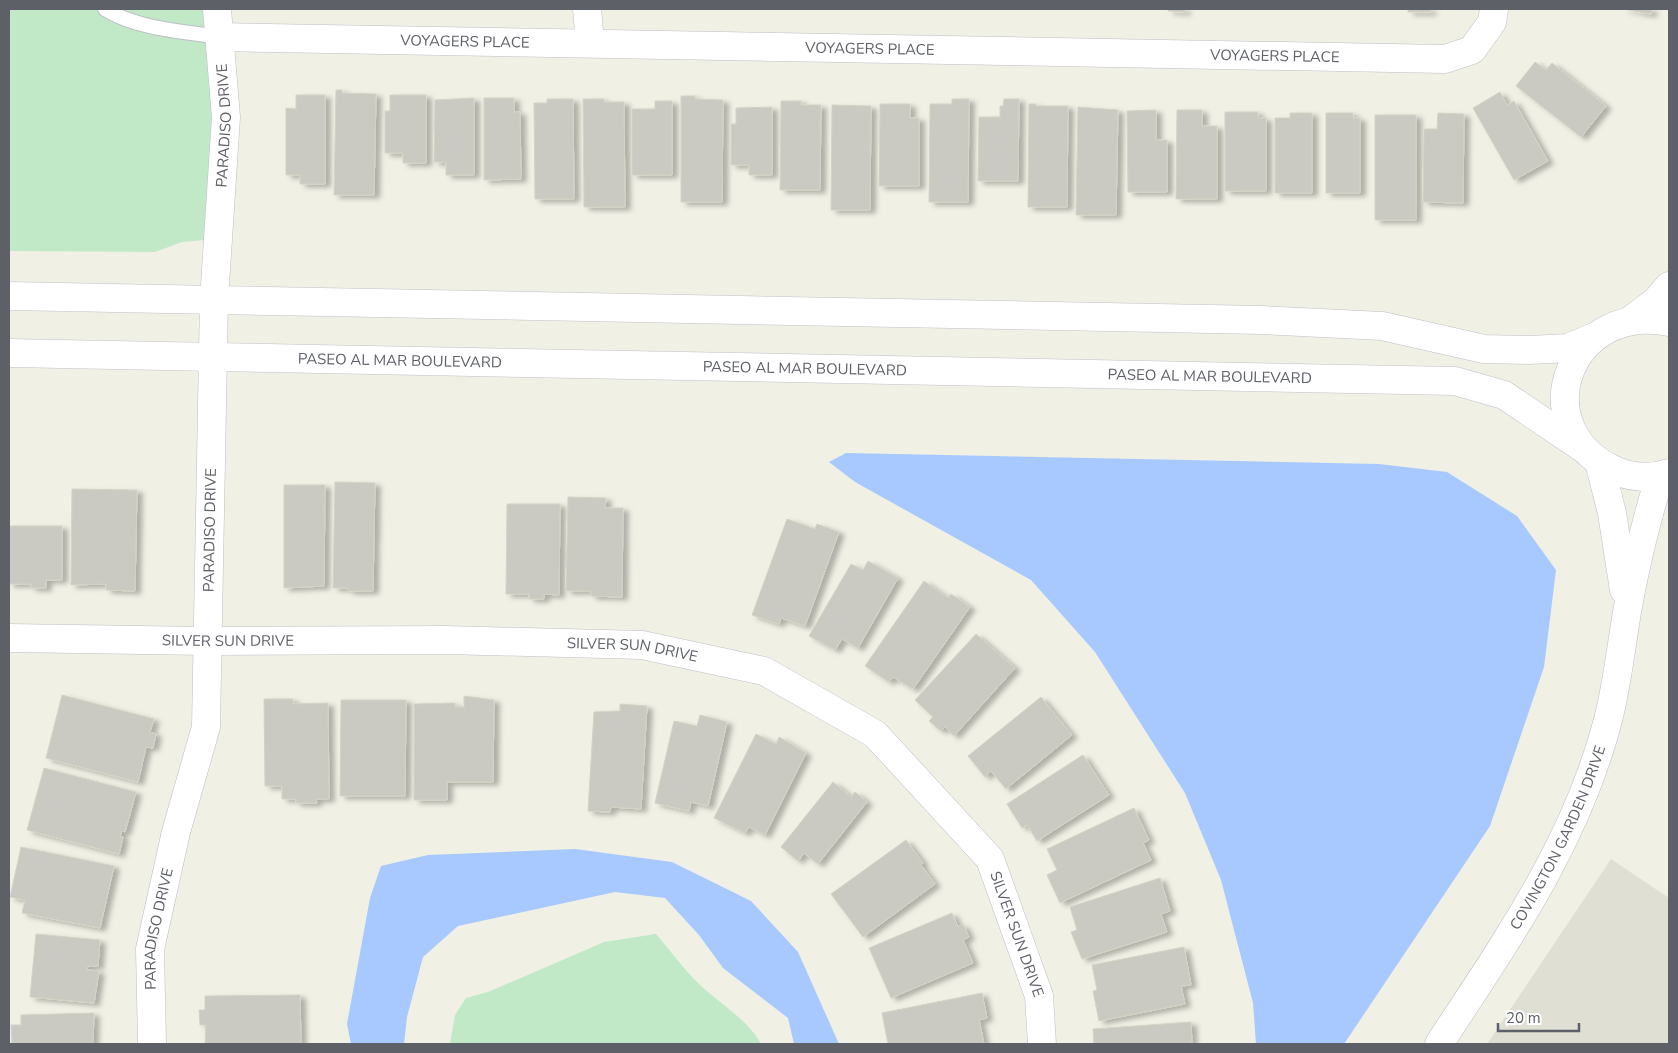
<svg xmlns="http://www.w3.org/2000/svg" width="1678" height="1053" font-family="'Nunito Sans',sans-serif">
	<defs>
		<filter id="shadow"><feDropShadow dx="5.5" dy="3" stdDeviation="2.5" flood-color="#0004"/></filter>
	</defs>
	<rect width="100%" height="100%" fill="#f0f0e5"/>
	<path fill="#e0dfd4" d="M1611,859L1669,898V1044H1487Z"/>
	<path fill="#c1e9c8" d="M9,9H203L212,117L204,240L182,242L155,252L9,251Z
		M656,934C670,950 682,967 697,982C718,1003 747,1018 761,1044H450L455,1015L466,998L488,992L604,942Z"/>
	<path fill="#a7c9ff" d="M846,453L1379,464L1447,472L1517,516L1556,570L1544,667L1490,826L1344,1044H1256L1253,1003L1221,880L1185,793L1095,652L1031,580L855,482L829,462Z
		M575,849L672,862L751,901L798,952L839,1044H794L788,1018L723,968L699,935L665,898L615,892L458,926L423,957L407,1017L404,1044H351L347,1024L370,898L381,866L428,855Z"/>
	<path fill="#cbcac2" stroke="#d5d3c3" filter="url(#shadow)" d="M1168,9H1185V12L1168,11Z
		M1408,9H1431V12H1408Z
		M1623,9H1652L1651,14Z
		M1535,62L1546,70L1552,63L1606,106L1581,137L1516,86Z
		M336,90H342V93L376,94L374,195H334Z
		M1500,92L1507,105L1514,101L1548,161L1514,180L1473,108Z
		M296,95H325V184H300V175H286V108L296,109Z
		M390,95H426V163H403V153H385V111H390Z
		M681,96H695V99L723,100L722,202H681Z
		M474,98V175H446V162H434L435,100Z
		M484,98H514V112H520L521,179L484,180Z
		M547,99H573L574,199H535L534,103H547Z
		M583,99H604V102H624L625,207H584Z
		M952,99H969L968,202H929L930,104H952Z
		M1004,99H1019L1018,181H978L979,117H1000V106H1003Z
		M655,101H672V175H632V109H655Z
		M781,101H801V105H821L820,190H780Z
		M880,104H910V118H919V186H879Z
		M1029,104H1036V106H1068L1067,207H1028Z
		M832,105L871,106L870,210H831Z
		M772,107V175H749V165H731V124H736V108Z
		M1078,107L1118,110L1116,215H1076Z
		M1156,110V140H1167V192H1128L1127,111Z
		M1177,110H1202V126H1217V199H1176Z
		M1225,112H1258V118H1266V191H1225Z
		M1290,113H1312V193H1275V118H1290Z
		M1326,113H1353V118H1360V193H1326Z
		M1438,113L1464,114L1463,203L1423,202L1424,129H1437Z
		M1375,115H1416V220H1375Z
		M335,482L375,483L373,591H349L347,588H333Z
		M284,485H325L324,586L284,588Z
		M72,489L137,490L135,591L106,590V584L71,585Z
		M568,497L606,498L605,508H623L622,597L591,596V591H566Z
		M507,504H560L559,595L544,594V599H529V594H506Z
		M787,519L815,529L817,524L839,532L805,626L781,618L779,624L752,615Z
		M9,526H62V580H46V588H31V584H9Z
		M868,561L898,578L858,648L842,639L835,650L809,636L851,564L863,570Z
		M924,581L948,598L951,594L970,607L913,689L893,677L889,682L865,666Z
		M976,634L1015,668L954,736L945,727L941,731L929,721L933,717L915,700Z
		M62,695L154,719L150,732L156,734L153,748L146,747L138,782L46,758Z
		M464,696L494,700L493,782H447V800H414V704L455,703V707H464Z
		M1041,697L1072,735L1006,789L991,771L985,777L968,756Z
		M264,699H293V704L328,703L329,799H316L317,803H296V799H282V786H265Z
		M341,700H406L405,796H340Z
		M620,704L647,706L641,809L611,807L610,812L588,811L594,712L620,711Z
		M700,715L727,722L708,806L691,802L689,811L655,803L674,721L697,726Z
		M756,734L776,744L779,737L806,753L765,835L749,827L745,833L714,818Z
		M1083,755L1109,795L1037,841L1027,825L1022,828L1007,804Z
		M44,768L136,792L125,832L122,831L120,836L123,837L119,854L27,830Z
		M833,782L851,797L855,792L867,802L818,864L804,853L798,861L781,847Z
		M1134,808L1149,840L1143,843L1151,860L1060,903L1047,875L1057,870L1047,849Z
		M906,840L923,863L921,865L935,884L863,937L831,894Z
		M21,847L114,866L100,928L22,913L25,900L10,897Z
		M1160,878L1170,911L1161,914L1167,932L1082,959L1071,932L1077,930L1070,907Z
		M952,913L958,927L963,924L969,937L963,940L973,963L891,998L869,948Z
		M36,934L100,940L98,966H88L87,970L99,971L94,1003L30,997Z
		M1184,947L1191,985L1181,986L1185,1004L1099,1021L1093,991L1097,990L1092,965Z
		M982,993L987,1018L979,1020L984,1044H888L882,1013Z
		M300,995L301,1044H205L206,1025H200L199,1010H205V996Z
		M94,1013L93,1044H12L11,1025H21V1015Z
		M1191,1022L1192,1044H1094L1093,1029Z"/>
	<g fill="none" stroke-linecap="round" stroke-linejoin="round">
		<g stroke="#bdbec5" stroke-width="16">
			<path id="service" d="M105,9C137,29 182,31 219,37"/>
		</g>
		<g stroke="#bdbec5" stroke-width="29">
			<g id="minor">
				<path d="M587,9L590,42"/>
				<path id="s1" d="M219,37L1445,59L1472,50L1492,22L1494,9"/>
				<path d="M1599,462L1612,513L1624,590"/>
				<path id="s2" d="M9,638L206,641L446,640L642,645L764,671L875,734L990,859L1039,996L1042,1044"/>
				<path id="s3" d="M152,1044L150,949L176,832L206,727L214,300L226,117L217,9"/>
				<path id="s4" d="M1439,1044C1507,940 1576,843 1608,720C1617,685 1621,648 1627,612C1635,566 1646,521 1660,476"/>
			</g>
		</g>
		<g stroke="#bdbec5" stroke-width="29">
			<path id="tertiary" d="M1631,320L1656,301L1669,286"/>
		</g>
		<g stroke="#bec0c7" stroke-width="29">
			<g id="secondary">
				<path d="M9,296L1261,320L1382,326L1484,349L1530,350L1568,348L1594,337"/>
				<path d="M1669,322C1569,302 1525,424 1610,468C1628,478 1650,479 1669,473"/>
				<path id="s5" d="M9,353L1455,381L1504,395L1584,449"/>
			</g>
		</g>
		<use href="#service" stroke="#fff" stroke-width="14"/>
		<use href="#minor" stroke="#fff" stroke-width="28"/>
		<use href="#tertiary" stroke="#fff" stroke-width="28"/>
		<use href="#secondary" stroke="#fff" stroke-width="28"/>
	</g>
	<g text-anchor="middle" stroke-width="5" stroke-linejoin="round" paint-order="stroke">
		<g font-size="15" fill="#5d6067" stroke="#fff">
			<text dy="5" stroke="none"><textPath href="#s1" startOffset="246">VOYAGERS PLACE</textPath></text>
			<text dy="5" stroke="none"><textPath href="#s1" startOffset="651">VOYAGERS PLACE</textPath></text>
			<text dy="5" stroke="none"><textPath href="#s1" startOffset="1056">VOYAGERS PLACE</textPath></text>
			<text dy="5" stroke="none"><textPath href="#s3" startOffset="926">PARADISO DRIVE</textPath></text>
			<text dy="5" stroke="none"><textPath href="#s5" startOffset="391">PASEO AL MAR BOULEVARD</textPath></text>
			<text dy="5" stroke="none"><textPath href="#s5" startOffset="796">PASEO AL MAR BOULEVARD</textPath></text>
			<text dy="5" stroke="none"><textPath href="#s5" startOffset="1201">PASEO AL MAR BOULEVARD</textPath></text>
			<text dy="5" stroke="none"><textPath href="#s3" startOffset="521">PARADISO DRIVE</textPath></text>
			<text dy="5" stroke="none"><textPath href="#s2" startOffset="219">SILVER SUN DRIVE</textPath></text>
			<text dy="5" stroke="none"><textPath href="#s2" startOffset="624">SILVER SUN DRIVE</textPath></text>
			<text dy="5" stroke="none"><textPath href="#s4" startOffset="239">COVINGTON GARDEN DRIVE</textPath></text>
			<text dy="5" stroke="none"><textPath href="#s3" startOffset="116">PARADISO DRIVE</textPath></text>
			<text dy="5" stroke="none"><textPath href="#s2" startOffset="1135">SILVER SUN DRIVE</textPath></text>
		</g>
	</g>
	<rect width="1678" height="1053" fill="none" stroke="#5d6067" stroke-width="20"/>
	<path d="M1498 1023v8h81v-8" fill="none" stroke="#5d6067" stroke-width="2.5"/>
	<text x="1506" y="1023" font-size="15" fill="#5d6067" stroke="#ffffff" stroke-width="4" paint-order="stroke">20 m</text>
</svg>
